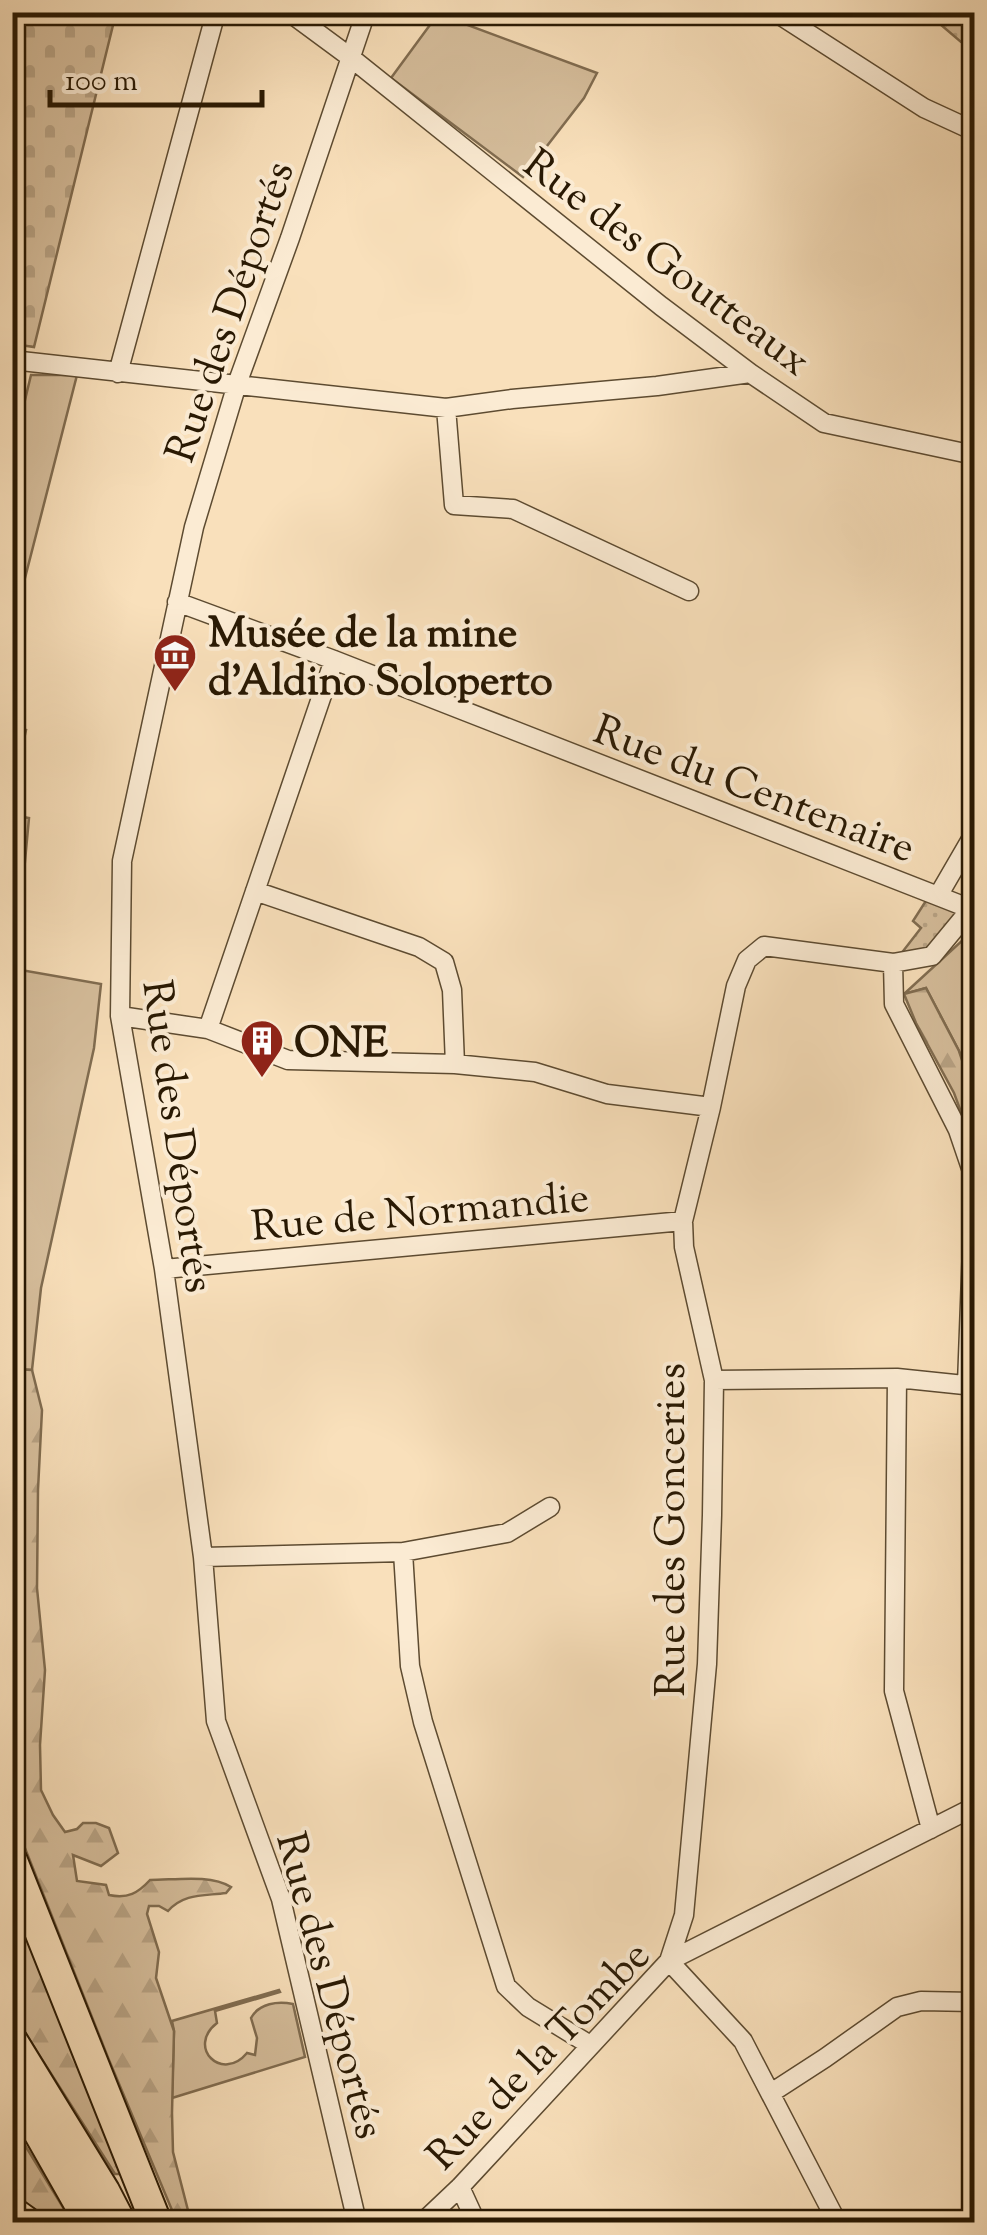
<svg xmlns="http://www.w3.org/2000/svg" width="987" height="2235" font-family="'Sorts Mill Goudy',serif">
	<defs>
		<pattern id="forest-firs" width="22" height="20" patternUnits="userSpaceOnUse" patternTransform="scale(2.5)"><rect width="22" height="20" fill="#d6be9c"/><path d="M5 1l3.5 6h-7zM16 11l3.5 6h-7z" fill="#b8a385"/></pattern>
		<pattern id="cemetery-stones" width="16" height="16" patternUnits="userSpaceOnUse" patternTransform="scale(2.5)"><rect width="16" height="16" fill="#d6be9c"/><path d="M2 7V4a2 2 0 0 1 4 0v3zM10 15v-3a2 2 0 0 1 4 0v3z" fill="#b8a385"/></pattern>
		<pattern id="park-dots" width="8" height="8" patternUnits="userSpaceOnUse" patternTransform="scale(2.5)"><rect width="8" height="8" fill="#d6be9c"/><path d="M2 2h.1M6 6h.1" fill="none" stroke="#b8a385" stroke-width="1.8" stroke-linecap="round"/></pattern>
	</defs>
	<rect width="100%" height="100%" fill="#f9e0bb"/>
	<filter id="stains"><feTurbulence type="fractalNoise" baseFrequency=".002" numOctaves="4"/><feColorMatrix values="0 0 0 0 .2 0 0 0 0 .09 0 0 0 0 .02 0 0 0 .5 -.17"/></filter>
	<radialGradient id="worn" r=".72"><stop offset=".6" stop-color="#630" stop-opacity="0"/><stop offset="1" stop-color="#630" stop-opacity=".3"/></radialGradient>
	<path fill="#d6be9c" stroke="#806c50" stroke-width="2.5" d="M438,14L597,73L584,98L523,177L391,78Z
		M31,375H77L25,578L13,575V450Z
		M13,727L26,730L13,791L12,727Z
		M12,815L29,818L15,969L101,984L94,1048L41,1288L32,1370L12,1369Z
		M974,924V1096L959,1051L926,988L904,994L964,939Z
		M279,1990L280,1992L215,2011L217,2023C186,2047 222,2083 247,2053L255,2055L257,2038L251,2018C259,2003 278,2001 293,2004L305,2057L172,2098L174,2031L172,2021Z"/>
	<path fill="url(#forest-firs)" stroke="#806c50" stroke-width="2.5" d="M926,988L959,1051L974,1096V1147L954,1093L916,1023L904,994Z
		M13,1369L32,1370L42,1410L38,1490L37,1588L45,1670L40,1745L41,1790L53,1815L65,1832L77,1829L83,1823H96L109,1828L118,1853L101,1866L73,1855L77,1881L106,1885L109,1895C128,1899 138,1893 150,1880C175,1880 210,1874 231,1887L226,1893C204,1896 184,1893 168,1911L159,1906H149L147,1914L159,1952L156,1978L174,2031L172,2113L173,2152L191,2222H177L109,2060L13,1818Z
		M12,1883L131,2174H115L13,2014Z
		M12,2124L72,2222H45L13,2197Z"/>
	<path fill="url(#cemetery-stones)" stroke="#806c50" stroke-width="2.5" d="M12,13H116L34,347L13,344Z"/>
	<path fill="url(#park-dots)" stroke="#806c50" stroke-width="2.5" d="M927,13H974V47L961,42Z
		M929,896L961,911L921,954L900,955L921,928L913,921Z"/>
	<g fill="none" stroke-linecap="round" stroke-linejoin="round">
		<g stroke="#5d4b31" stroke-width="21">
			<path id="street" d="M289,12L350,57L661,306L750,373L824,423L974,455
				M775,12L924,108L974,131
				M12,360L446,408L512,399L657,386L750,373
				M118,373L216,12
				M446,408L454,505L513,509L689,591
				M177,602L334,660L971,909
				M255,891L419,947L444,962L452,990L455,1064
				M938,896L974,834
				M893,963L894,1004L958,1130L974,1177
				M120,1016L208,1029L288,1060L455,1064L535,1072L607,1094L711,1107
				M208,1029L334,660
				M164,1269L683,1221
				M897,1378L894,1691L931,1829
				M714,1380L897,1378L974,1386
				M967,1384L974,1194
				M403,1552L410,1666L423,1722L506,1986L528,2007L590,2045
				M203,1557L403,1552L507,1533L550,1507
				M669,1961L684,1915L707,1664L712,1515L714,1380L684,1247L683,1221L711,1107L736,986L747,960L764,946L893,963L932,956L974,905
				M669,1961L743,2041L837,2222
				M771,2093L825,2058L897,2007L921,2001L974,2002
				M460,2187L476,2222
				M357,2222L281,1899L216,1721L203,1557L164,1269L120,1016L122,861L194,527L237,384L290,238L366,12
				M423,2222L460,2187L669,1961L974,1807"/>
		</g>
		<g stroke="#291903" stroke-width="34">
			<path id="highway" d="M12,1861L156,2222
				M12,2041L104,2191L120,2222
				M12,2091L40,2134L90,2222
				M12,2212L26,2222"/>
		</g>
		<use href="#street" stroke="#fbebd3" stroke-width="18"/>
		<use href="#highway" stroke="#f9e0bb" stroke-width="30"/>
	</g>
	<defs>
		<g id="museum-pin" transform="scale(2.25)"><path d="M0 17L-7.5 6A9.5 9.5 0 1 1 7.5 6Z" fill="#8f2418" stroke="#fbebd3"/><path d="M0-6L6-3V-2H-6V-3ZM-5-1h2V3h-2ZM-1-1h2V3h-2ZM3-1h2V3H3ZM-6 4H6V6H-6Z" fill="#fff"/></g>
		<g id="building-pin" transform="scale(2.25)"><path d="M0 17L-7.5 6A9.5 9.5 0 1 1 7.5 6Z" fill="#8f2418" stroke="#fbebd3"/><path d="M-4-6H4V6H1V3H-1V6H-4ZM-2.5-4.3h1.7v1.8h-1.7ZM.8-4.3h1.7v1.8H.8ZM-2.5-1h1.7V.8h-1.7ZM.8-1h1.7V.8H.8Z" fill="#fff"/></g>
	</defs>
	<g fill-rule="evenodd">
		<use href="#museum-pin" x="175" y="655"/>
		<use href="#building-pin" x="262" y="1041"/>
	</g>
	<g text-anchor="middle" stroke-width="8" stroke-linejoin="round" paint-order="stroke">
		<g font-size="42" fill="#291903" stroke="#fbebd3">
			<text transform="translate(668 261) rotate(37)" y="15">Rue des Goutteaux</text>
			<text transform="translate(228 311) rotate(-71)" y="15">Rue des Déportés</text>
			<text transform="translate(755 787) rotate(21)" y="15">Rue du Centenaire</text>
			<text transform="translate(180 1136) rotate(82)" y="15">Rue des Déportés</text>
			<text transform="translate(420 1210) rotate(-5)" y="15">Rue de Normandie</text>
			<text transform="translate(669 1530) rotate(-90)" y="15">Rue des Gonceries</text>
			<text transform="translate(332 1985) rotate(75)" y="15">Rue des Déportés</text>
			<text transform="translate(537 2054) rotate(-46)" y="15">Rue de la Tombe</text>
		</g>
		<g font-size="42" font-weight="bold" fill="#291903" stroke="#fbebd3" text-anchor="start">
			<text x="208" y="646">Musée de la mine<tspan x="208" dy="48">d'Aldino Soloperto</tspan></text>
			<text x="294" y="1056">ONE</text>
		</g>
	</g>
	<rect width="987" height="2235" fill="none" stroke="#f9e0bb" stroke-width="50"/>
	<rect x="15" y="15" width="957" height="2205" fill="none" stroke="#291903" stroke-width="5"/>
	<rect x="25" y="25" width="937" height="2185" fill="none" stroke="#291903" stroke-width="2.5"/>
	<path d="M50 90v15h212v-15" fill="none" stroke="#291903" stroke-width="5"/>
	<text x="65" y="90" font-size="30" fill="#291903" stroke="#fbebd3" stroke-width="8" paint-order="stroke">100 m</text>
	<rect width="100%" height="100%" filter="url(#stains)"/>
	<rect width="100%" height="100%" fill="url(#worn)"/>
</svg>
